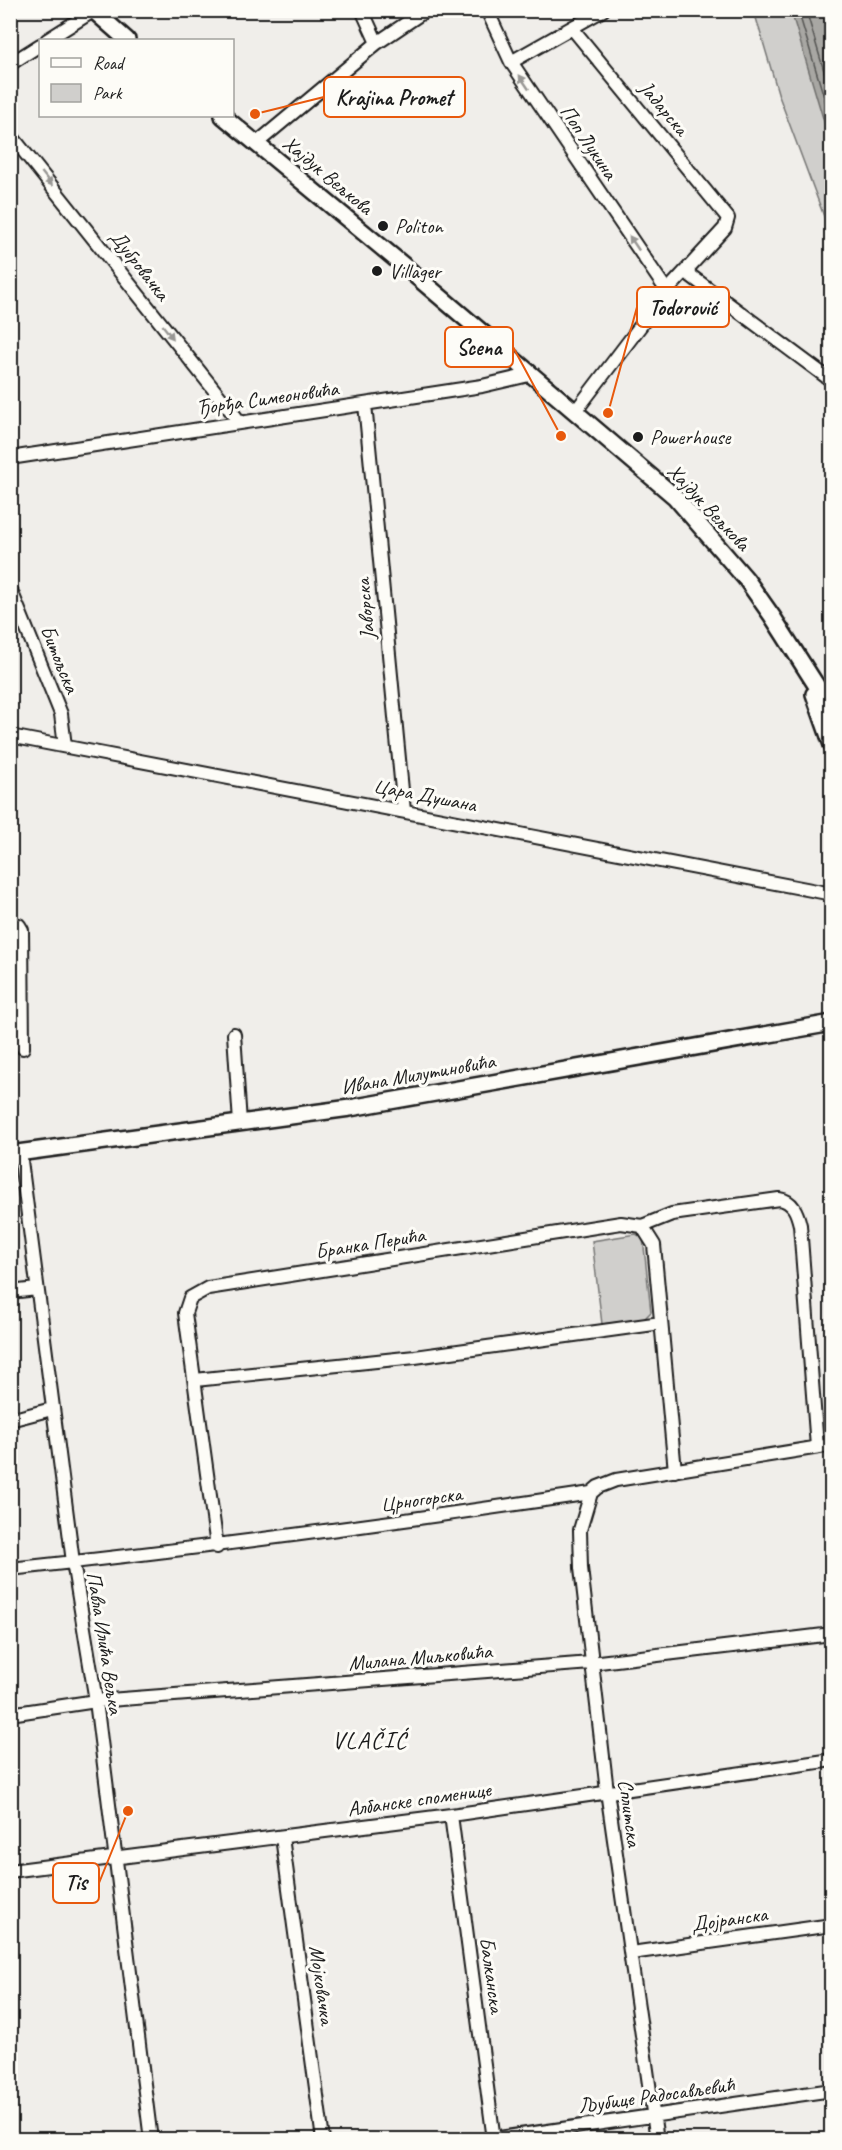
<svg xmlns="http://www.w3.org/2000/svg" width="842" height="2150" font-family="Caveat,sans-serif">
	<rect width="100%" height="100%" fill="#f0eeea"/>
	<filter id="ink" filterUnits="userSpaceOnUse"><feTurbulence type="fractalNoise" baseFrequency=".0167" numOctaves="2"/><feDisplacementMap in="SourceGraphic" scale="12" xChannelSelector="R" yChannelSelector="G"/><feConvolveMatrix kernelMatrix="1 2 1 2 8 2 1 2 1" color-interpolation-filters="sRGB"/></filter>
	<g filter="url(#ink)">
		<path fill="#d0cfcc" stroke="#767674" stroke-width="1.5" d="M754,11H831V235L779,96Z
			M636,1234L643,1238L651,1312L644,1319L602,1324L592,1241Z"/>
		<path fill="#a8a7a3" stroke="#706f6d" stroke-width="1.5" d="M791,11H831V145Z"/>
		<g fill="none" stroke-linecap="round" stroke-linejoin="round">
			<path stroke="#545452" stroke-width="1.5" d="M798,10L832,124
				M806,10L832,98"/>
			<g stroke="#1c1c1c" stroke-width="16">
				<path id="minor" d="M362,10L377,43
					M487,10L511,62L667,291
					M572,28L728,218L725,228L667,291L575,412
					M47,40L93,11
					M511,62L603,10
					M10,64L40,45
					M10,134L239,421
					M257,143L377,43L426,10
					M687,273L832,381
					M365,404L404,811
					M10,458L482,386L529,375
					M10,588L61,714L65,746
					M10,736L832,894
					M10,923L19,925L22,930L23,1048
					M234,1034L240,1123
					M20,1153L73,1562L96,1701L151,2140
					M642,1226L672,1214L779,1199C793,1201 797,1212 800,1225L817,1447
					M10,1292L37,1289
					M195,1380L415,1357L661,1323
					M10,1420L52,1409
					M591,1493L580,1530L581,1568L607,1791L657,2140
					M217,1547L185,1313L190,1298L208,1288L621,1223L642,1226L654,1245L675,1471
					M10,1569C205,1548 398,1522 591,1493L598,1487L616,1480L832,1445
					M10,1714L96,1701L591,1663L832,1634
					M451,1815L494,2140
					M282,1837L323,2140
					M10,1871L451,1815L832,1760
					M631,1953L832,1925
					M485,2140L832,2090"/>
			</g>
			<g stroke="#1c1c1c" stroke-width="20">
				<path id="tertiary" d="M93,10L127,40
					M223,116L403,265L675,497L746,579L772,616L832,710
					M814,694L832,745
					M10,1154L350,1108L832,1023"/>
			</g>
			<use href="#minor" stroke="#fdfcf7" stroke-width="12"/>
			<use href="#tertiary" stroke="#fdfcf7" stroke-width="15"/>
		</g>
		<defs><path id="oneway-solid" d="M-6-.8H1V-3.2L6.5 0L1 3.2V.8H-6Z" transform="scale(1.5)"/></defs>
		<g fill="#989794">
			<use href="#oneway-solid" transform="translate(524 82) rotate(-124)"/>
			<use href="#oneway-solid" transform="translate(47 179) rotate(52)"/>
			<use href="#oneway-solid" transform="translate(634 243) rotate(-124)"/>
			<use href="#oneway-solid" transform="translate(168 332) rotate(52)"/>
		</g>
	</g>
	<g fill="#1c1c1c" stroke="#fdfcf7" stroke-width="2">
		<circle cx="383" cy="226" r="6"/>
		<circle cx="377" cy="271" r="6"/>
		<circle cx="638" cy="437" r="6"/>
	</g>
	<g text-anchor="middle" stroke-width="6" stroke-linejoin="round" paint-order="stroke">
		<g font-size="21" fill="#1c1c1c" stroke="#fdfcf7">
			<text transform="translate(664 108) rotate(50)" y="7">Јадарска</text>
			<text transform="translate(589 142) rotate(56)" y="7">Поп Лукина</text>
			<text transform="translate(328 175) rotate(40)" y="7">Хајдук Вељкова</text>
			<text transform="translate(140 265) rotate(52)" y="7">Дубровачка</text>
			<text transform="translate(267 398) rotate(-8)" y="7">Ђорђа Симеоновића</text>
			<text transform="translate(709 507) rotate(47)" y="7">Хајдук Вељкова</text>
			<text transform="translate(365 609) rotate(-95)" y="7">Јаворска</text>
			<text transform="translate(60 659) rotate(68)" y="7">Битољска</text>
			<text transform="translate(425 795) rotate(11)" y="7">Цара Душана</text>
			<text transform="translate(418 1074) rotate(-10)" y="7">Ивана Милутиновића</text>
			<text transform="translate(370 1243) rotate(-9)" y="7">Бранка Перића</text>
			<text transform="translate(421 1499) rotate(-8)" y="7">Црногорска</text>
			<text transform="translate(105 1643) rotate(81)" y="7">Павла Илића Вељка</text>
			<text transform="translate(420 1657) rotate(-5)" y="7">Милана Миљковића</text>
			<text transform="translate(419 1799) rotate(-8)" y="7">Албанске споменице</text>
			<text transform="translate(630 1813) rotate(82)" y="7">Сплитска</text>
			<text transform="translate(729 1919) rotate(-8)" y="7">Дојранска</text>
			<text transform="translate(492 1975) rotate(82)" y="7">Балканска</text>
			<text transform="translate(322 1985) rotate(82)" y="7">Мојковачка</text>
			<text transform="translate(656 2095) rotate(-8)" y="7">Љубице Радосављевић</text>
		</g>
		<g font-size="21" fill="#1c1c1c" stroke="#fdfcf7" text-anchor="start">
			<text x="395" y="233">Politon</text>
			<text x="389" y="278">Villager</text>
			<text x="650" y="444">Powerhouse</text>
		</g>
		<g font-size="24" letter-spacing="1.5" fill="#1c1c1c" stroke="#fdfcf7">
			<text x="370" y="1748">VLAČIĆ</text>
		</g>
	</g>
	<path fill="none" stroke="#e8590c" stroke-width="2" d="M255 114L324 97M608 413L637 307M561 436L513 347M128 1811L99 1883"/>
	<g fill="#e8590c" stroke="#fdfcf7" stroke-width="2">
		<circle cx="255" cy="114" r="6"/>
		<circle cx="608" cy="413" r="6"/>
		<circle cx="561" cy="436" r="6"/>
		<circle cx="128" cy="1811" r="6"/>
	</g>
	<g fill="#fdfcf7" stroke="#e8590c" stroke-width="2">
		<rect x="324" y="77" width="141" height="40" rx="6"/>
		<rect x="637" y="287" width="92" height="40" rx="6"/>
		<rect x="445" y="327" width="68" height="40" rx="6"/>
		<rect x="53" y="1863" width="46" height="40" rx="6"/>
	</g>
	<g font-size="22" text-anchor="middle" font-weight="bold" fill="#1c1c1c">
		<text x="394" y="105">Krajina Promet</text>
		<text x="683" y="315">Todorović</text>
		<text x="479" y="355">Scena</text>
		<text x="76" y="1890">Tis</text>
	</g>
	<rect width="842" height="2150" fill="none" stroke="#fdfcf7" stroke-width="36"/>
	<rect x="18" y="18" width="806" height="2114" fill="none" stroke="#1c1c1c" stroke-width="2" filter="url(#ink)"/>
	<rect x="39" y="39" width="195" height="78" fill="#fdfcf7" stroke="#a3a29f" stroke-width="1.5"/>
	<rect x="51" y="58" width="30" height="9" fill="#fdfcf7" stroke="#a3a29f" stroke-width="1.5"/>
	<text x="93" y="69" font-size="18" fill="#1c1c1c">Road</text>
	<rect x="51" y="84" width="30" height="18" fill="#d0cfcc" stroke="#a3a29f" stroke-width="1.5"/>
	<text x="93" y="99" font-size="18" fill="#1c1c1c">Park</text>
</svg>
